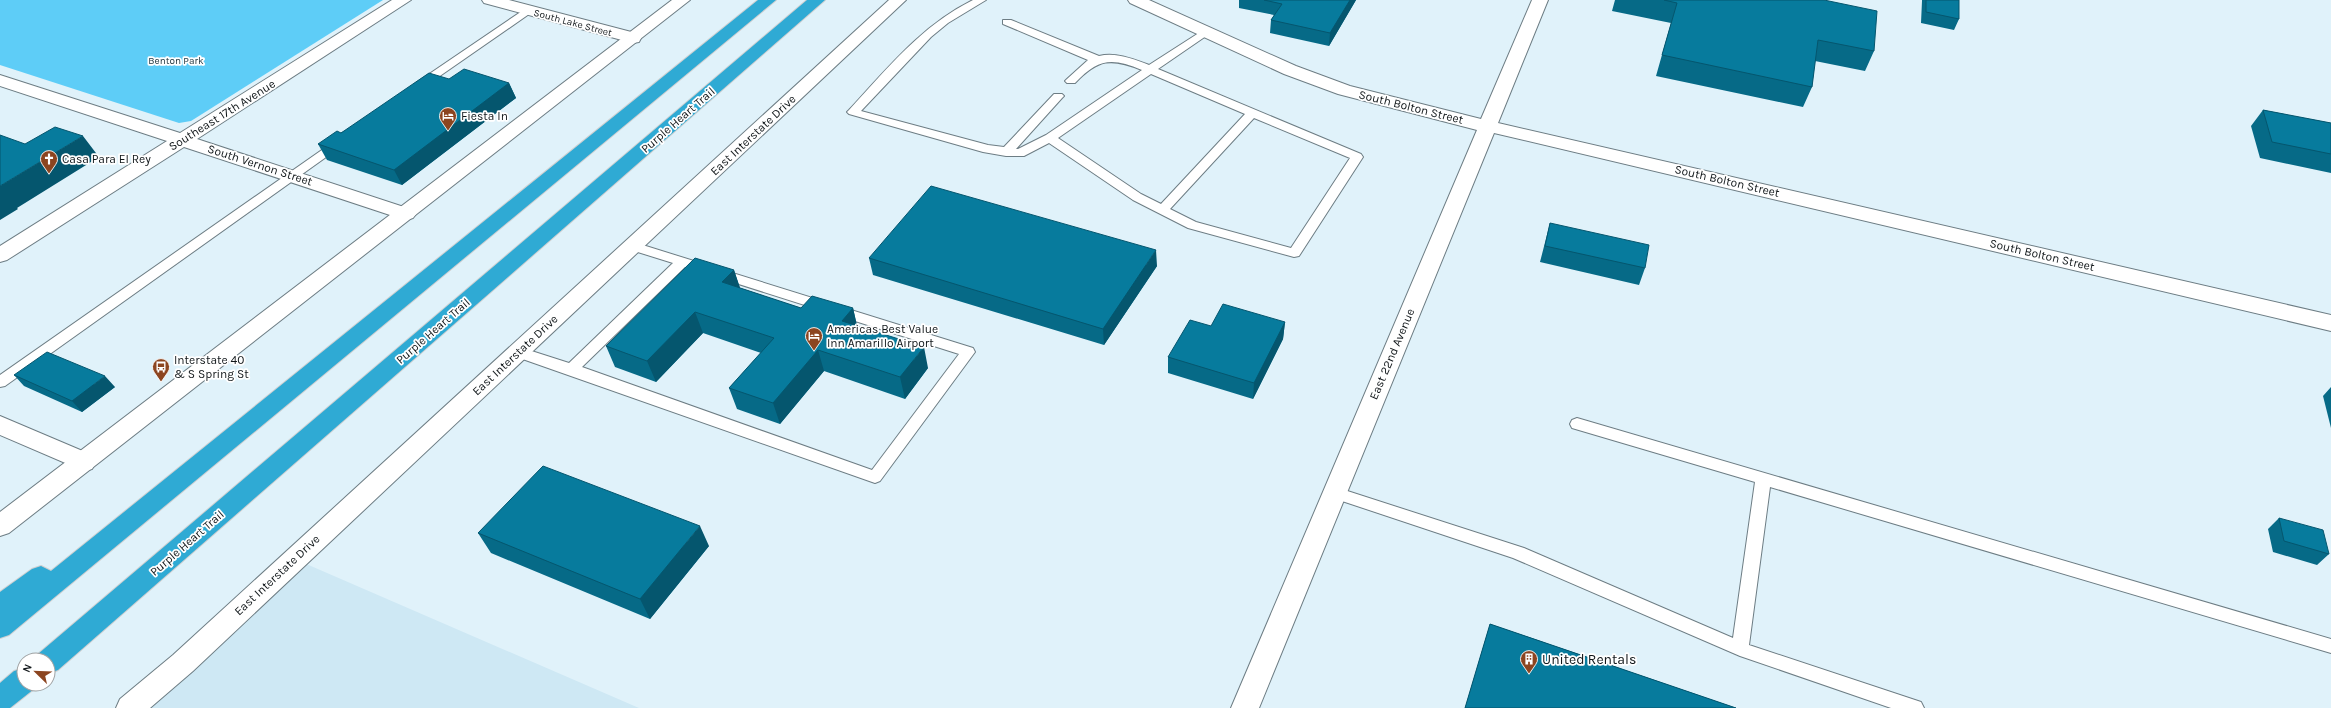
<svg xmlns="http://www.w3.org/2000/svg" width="2331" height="708" font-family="Karla,sans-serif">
	<rect width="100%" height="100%" fill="#e0f2fa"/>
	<path fill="#cee8f4" d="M304,563L639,708H146Z"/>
	<path fill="#5ecdf7" d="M0,0H383L191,121L179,123L0,65Z"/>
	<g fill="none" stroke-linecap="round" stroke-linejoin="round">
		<g stroke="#6d7d84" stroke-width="2">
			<path id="lane" d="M973,0H986L948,23L931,37L861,111L988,145L1004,147L1054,94H1062L1064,96L1062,98L1016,149H1018L1046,135L1142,70C1111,57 1098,59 1075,83H1067L1065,81L1067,79L1088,60L1003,24V20H1011L1099,56C1116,52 1133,59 1149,65L1205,29L1209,30V34L1158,69L1361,154L1363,157L1299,256L1294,257L1188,228L1133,200L1049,143L1024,156H1006L983,152L849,114L847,112L849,110C887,69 922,25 973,0ZM1151,74L1245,114L1161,204L1141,194L1058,138ZM1254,118L1350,158L1291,248L1196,222L1170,209Z
				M528,7L533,10L532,12L424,87H416L414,85L416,83Z
				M339,138L343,139L345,142L343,145L5,386L0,387V375Z
				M633,242L973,348L975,352L880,481L875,483L514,356L512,352L514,348L519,347L569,363L673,263L628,249L627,246L628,243ZM685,267L959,354L872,470L582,367Z
				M1577,418L2331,639V653L1770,487L1749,645L1915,700L1921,702L1924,708H1891L1740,656L1513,558L1330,497L1327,493L1330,489L1335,487L1524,548L1733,638L1755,482L1572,428L1570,424L1572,420Z"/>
		</g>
		<g stroke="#6d7d84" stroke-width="2">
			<path id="street" d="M392,0H411L197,139L413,210L416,214L413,218L406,220L399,218L184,147L7,260L0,262V246L167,141L0,86V75L180,133Z
				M482,0H509L639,34L641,38L639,42L633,43L484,3Z
				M0,416L92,455L96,462L92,469L84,471L0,435Z"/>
		</g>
		<g stroke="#6d7d84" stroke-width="2">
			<path id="secondary" d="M672,0H690L9,533L0,536V512Z
				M889,0H906L193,671L150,708H116L120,699L173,655Z
				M1128,0H1149L1296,66L1350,86L1481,119L1532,0H1548L1498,123L2331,315V331L1494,133L1259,708H1231L1477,130L1338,94L1284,74L1130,3Z"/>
		</g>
		<g stroke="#cfd0d1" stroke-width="2">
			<path id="highway" d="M758,0H776L9,635L0,638V592L32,569L41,566L51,571Z
				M807,0H825L58,670L48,674V660H35L38,654Z
				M24,668V684H36L34,689L10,708H0V683L14,671Z"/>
		</g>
		<use href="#lane" fill="#fff" fill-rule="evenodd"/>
		<use href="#street" fill="#fff" fill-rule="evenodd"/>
		<use href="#secondary" fill="#fff" fill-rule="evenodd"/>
		<use href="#highway" fill="#2faad4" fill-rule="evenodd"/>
	</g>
	<path fill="#066a87" d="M1238,0H1356L1329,46L1270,33L1271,20L1274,15L1239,8V0Z
		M1615,0H1824L1874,51L1865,71L1815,61L1812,87L1803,107L1656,76L1671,23L1612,11Z
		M1922,0H1959V19L1954,30L1921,23L1922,1Z
		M449,79L509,83L516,98L402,185L327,160L318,144Z
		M2263,110L2331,123V173L2260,158L2251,126Z
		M1550,223L1645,268L1639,285L1540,262Z
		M869,258L1157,266L1104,345L873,275Z
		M734,270L740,288L801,308H853L857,326L928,368L905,399L824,371L780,424L737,409L729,388L761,353L703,333L656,382L615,367L606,346Z
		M1285,322L1283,339L1253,399L1168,373V357L1211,326Z
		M14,375L115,387L82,412L24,386Z
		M2331,387V428L2323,396Z
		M2279,518L2329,554L2317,565L2273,552L2268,529Z
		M478,533L709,546L650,619L491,553Z
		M1490,624L1736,708H1465Z"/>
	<path fill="#05566e" d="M1350,0H1356L1329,46L1330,33Z
		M509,83L516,98L402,185L394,170Z
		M83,136L99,157L17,208L18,209L0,220V186Z
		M1156,250L1157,266L1104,345L1103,329Z
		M734,270L741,291L722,282Z
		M853,308L858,330L842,321Z
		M695,312L703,333L656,382L647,361Z
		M1285,322L1283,339L1253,399L1254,383Z
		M924,347L928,368L905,399L900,377Z
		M818,350L824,371L780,424L773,403Z
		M105,376L115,387L82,412L72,401Z
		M700,526L709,546L650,619L640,599Z"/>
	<path fill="#077b9d" stroke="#05566e" d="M1264,0H1350L1330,33L1271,20L1282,4Z
		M1664,0H1824L1877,11L1874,51L1818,40L1812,87L1662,55L1677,3Z
		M1926,0H1959V19L1926,12Z
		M464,69L509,83L394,170L318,144L337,131L341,133L429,73L449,79Z
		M2263,110L2331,123V154L2272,142Z
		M55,127L83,136L0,186V135L25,144Z
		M931,186L1156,250L1103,329L869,258Z
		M1550,223L1649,245L1645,268L1545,246Z
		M695,258L734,270L722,282L801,308L812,296L853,308L842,321L924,347L900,377L818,350L773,403L729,388L774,338L695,312L647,361L606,346Z
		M1223,304L1285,322L1254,383L1168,357L1190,320L1211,326Z
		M47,352L105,376L72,401L14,375Z
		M543,466L700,526L640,599L478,533Z
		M2279,518L2323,530L2329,554L2284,541Z
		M1490,624L1736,708H1465Z"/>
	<defs>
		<g id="hotel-pin" transform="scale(0.9)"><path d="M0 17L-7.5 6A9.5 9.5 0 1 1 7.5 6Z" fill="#8c4520" stroke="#fff"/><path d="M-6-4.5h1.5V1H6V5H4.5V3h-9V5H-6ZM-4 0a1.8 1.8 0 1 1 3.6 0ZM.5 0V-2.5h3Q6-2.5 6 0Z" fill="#fff"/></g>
		<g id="church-pin" transform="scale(0.9)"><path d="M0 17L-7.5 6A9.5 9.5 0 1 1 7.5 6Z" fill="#8c4520" stroke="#fff"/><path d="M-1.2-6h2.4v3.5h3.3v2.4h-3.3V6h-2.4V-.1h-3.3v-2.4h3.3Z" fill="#fff"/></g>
		<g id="bus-pin" transform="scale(0.9)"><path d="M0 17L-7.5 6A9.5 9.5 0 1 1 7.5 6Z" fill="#8c4520" stroke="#fff"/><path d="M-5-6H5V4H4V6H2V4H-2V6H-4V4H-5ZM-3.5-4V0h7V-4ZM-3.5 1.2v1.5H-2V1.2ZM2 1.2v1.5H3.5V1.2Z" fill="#fff"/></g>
		<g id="building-pin" transform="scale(0.9)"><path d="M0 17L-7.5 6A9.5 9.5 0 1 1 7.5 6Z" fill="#8c4520" stroke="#fff"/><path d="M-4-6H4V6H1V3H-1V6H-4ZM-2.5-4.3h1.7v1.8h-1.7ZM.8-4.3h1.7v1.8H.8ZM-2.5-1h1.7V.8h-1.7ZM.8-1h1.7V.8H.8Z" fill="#fff"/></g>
	</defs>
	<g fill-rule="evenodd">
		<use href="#hotel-pin" x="448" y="116"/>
		<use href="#church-pin" x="49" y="159"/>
		<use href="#hotel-pin" x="814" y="336"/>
		<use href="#bus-pin" x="161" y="367"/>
		<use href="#building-pin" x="1529" y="659"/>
	</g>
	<g text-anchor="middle" stroke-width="3.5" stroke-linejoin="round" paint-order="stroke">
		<g font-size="10" fill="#101619" stroke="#fff">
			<text transform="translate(573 22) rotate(15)" y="4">South Lake Street</text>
		</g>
		<g font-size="10" fill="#1c313a" stroke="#fff">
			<text x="176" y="64">Benton Park</text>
		</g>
		<g font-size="12" fill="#101619" stroke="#fff">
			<text transform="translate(1411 107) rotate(14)" y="4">South Bolton Street</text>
			<text transform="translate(222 115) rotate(-32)" y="4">Southeast 17th Avenue</text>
			<text transform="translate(678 120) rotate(-41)" y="4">Purple Heart Trail</text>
			<text transform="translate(753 135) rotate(-43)" y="4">East Interstate Drive</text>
			<text transform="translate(260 165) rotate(18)" y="4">South Vernon Street</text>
			<text transform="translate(1727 181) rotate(13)" y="4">South Bolton Street</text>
			<text transform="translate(2042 255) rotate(13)" y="4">South Bolton Street</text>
			<text transform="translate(433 331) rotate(-41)" y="4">Purple Heart Trail</text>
			<text transform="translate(1392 354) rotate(-67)" y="4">East 22nd Avenue</text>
			<text transform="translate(515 355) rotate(-43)" y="4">East Interstate Drive</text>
			<text transform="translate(187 543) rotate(-41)" y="4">Purple Heart Trail</text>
			<text transform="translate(277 575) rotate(-43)" y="4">East Interstate Drive</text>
		</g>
		<g font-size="12" fill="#101619" stroke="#fff" text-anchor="start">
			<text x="461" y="120">Fiesta In</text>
			<text x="62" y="163">Casa Para El Rey</text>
			<text x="827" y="333">Americas Best Value<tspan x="827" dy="14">Inn Amarillo Airport</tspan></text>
			<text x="174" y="364">Interstate 40<tspan x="174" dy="14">&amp; S Spring St</tspan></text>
		</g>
		<g font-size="14" fill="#101619" stroke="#fff" text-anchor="start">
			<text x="1542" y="664">United Rentals</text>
		</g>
	</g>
	<g transform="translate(36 672) rotate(293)"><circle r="19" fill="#ffffff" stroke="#9fa2a3"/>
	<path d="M0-3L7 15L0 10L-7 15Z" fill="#8c4520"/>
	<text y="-6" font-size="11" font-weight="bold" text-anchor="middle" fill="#101619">N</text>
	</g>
</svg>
